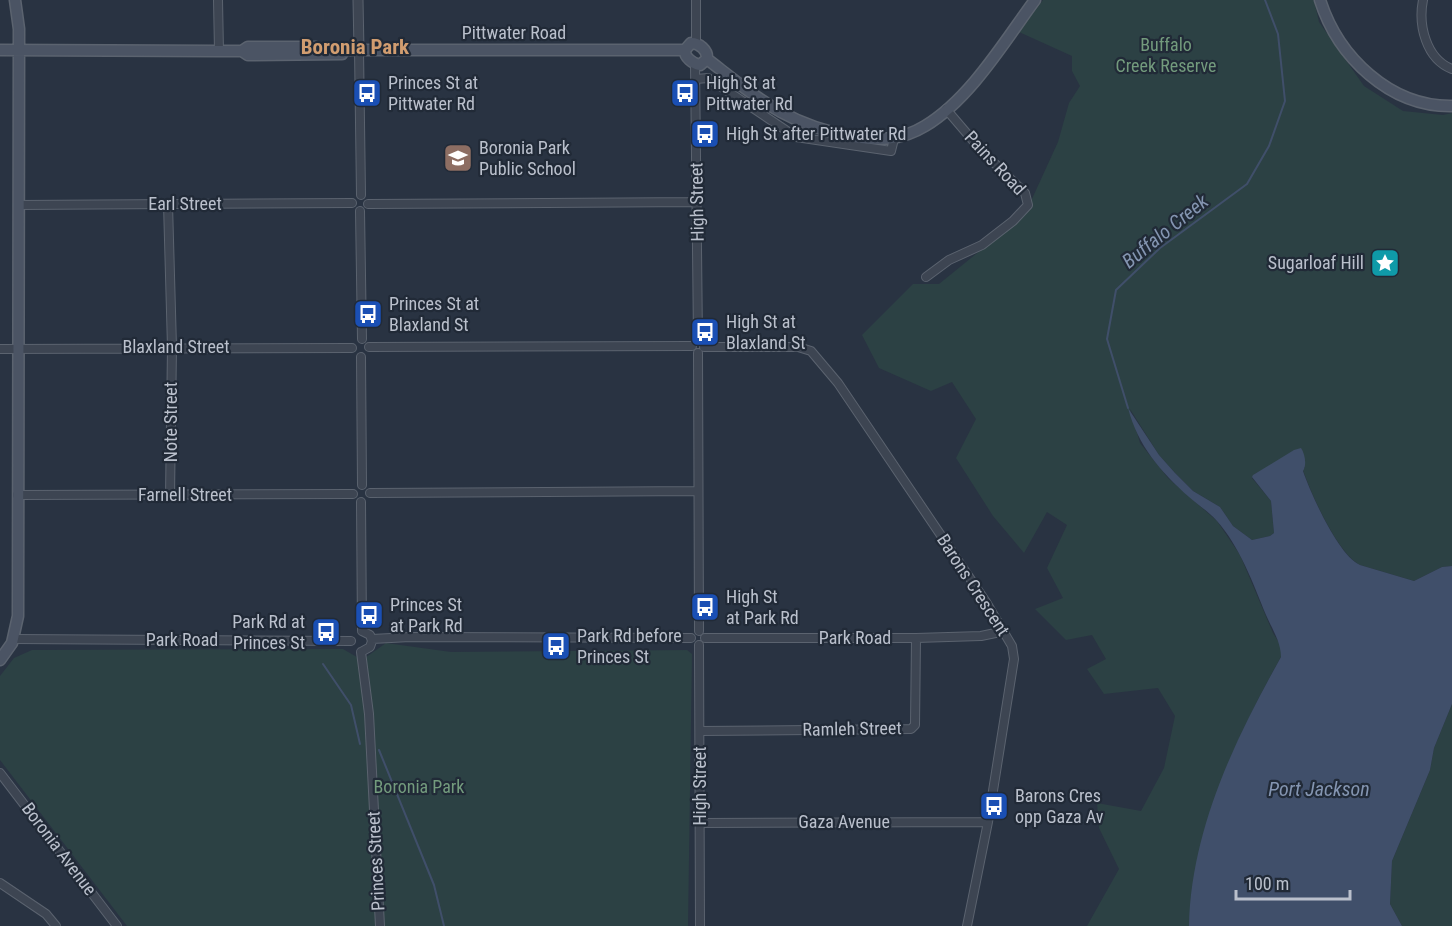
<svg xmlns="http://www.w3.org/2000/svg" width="1452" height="926" font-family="'Roboto Condensed',sans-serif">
	<rect width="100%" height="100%" fill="#293342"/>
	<path fill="#2c4144" d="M1043,0H1314L1319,22L1364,86L1403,111L1443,115L1452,113V566L1442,567L1414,581L1360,565C1338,554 1311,494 1303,470L1305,467L1256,473L1252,478L1271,501L1274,533L1270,536L1252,540L1233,526L1220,507L1193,491L1175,473L1159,455L1130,409L1140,443L1168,478L1217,521L1240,555L1273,633L1281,646V657C1233,743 1196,827 1189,926H1087L1119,869L1099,828L1097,803L1141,811L1164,768L1175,716L1158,688L1104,694L1087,669L1106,659L1092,635L1066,640L1035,609L1063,598L1047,568L1067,525L1047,512L1024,553L993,516L956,458L976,419L952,382L931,391L879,368L862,335L913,284H939L992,241L1021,207L1031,201L1058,142L1069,103L1080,86L1072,71V56L1019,32Z
		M386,643L451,652L687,650L692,654L688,926H127L0,760V676L14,658L32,650L343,649L362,660Z
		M1452,704V926H1402L1390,904L1392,861L1430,770L1434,748Z"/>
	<path fill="#404f6a" d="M1128,408L1159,455L1175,473L1193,491L1220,507L1233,526L1252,540L1270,536L1274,533L1271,501L1252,477L1253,475L1294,450L1301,448C1305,454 1307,465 1303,471C1311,494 1338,555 1360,565L1414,581L1442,567L1452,566V704L1434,748L1430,770L1392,861L1390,904L1402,926H1189C1191,830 1235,739 1281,657C1281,642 1272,629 1266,615C1253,583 1240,547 1217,521C1209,512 1198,505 1189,497C1160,471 1138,446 1128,408Z"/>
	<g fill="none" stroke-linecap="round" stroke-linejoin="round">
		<path stroke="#404f6a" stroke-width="2" d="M1128,408L1107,339L1116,290L1160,248L1247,184L1269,146L1285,101L1278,34L1265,0
			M323,664L351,705L360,744
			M379,750L434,885L444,926"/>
		<g stroke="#5b636f" stroke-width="10">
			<path id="minor" d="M218,0L219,51
				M1423,0C1418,25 1426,59 1452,69
				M696,43V0
				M359,50L361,195
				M695,64L698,340
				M696,79L708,78L796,137L891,151L894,139
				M168,204L172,347L170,496
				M368,204L697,202
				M18,205L352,203
				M360,211L362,339
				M926,277L949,260L982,245L1013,221L1028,205L1025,193L981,150L946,109
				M369,347L692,346
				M704,347H798L811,351L838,383L986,602L1012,646L1014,659L988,822L967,926
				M0,349L352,348
				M698,353L699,631
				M361,357L362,485
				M370,493L697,491
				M17,495L353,494
				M361,502L362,631
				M705,638H916L981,636L1005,631
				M13,639L351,641
				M372,639L410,637L691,638
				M699,645L700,926
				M361,652L369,714L380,926
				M361,652L370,647L372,641L370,635L362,631
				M700,731L911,729L915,725L916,638
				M0,773L117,926
				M700,823L988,822
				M0,883L46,914L56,926"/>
		</g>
		<g stroke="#5b636f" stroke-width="11">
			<path id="tertiary" d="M358,0L359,50"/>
		</g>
		<g stroke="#5b636f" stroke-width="13">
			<path id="secondary" d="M1320,0C1338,57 1390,107 1452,106
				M0,50L219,51H242L248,47H316
				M685,50L691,43C699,43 708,50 707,59
				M685,50C684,57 693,64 700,65L707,59
				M242,51L248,55L342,54L344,50H685
				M707,59C759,99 787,125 854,137C879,141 902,140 925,126C970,99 1004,42 1035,0
				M0,660L12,643L18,616L19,29L15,0"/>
		</g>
		<use href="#minor" stroke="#3d4552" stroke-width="8"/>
		<use href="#tertiary" stroke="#3d4552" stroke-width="9"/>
		<use href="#secondary" stroke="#4b5464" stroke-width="10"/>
	</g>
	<defs>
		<g id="bus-square" transform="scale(1.5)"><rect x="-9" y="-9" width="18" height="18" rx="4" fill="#1a4fb4" stroke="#212a37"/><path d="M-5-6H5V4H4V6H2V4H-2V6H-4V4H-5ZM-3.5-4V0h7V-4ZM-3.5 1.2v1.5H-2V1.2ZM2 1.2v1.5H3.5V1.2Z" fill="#fff"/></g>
		<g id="school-square" transform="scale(1.5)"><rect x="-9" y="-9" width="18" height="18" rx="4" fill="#8d6e63" stroke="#212a37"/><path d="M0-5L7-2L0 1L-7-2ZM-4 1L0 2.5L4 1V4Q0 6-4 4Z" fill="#fff"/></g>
		<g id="sight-square" transform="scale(1.5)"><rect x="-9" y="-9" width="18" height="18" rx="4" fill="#0f9aa8" stroke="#212a37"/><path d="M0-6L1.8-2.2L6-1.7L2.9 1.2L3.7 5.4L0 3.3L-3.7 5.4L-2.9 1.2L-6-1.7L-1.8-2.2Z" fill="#fff"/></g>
	</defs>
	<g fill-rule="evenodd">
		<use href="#bus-square" x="367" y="93"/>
		<use href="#bus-square" x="685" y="93"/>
		<use href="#bus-square" x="705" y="134"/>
		<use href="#school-square" x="458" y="158"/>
		<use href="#sight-square" x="1385" y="263"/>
		<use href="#bus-square" x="368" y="314"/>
		<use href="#bus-square" x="705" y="332"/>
		<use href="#bus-square" x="705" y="607"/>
		<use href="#bus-square" x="369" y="615"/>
		<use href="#bus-square" x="326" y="632"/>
		<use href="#bus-square" x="556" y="646"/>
		<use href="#bus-square" x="994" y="806"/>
	</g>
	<g text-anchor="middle" stroke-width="4.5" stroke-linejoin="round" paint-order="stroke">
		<g font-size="18" fill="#bac0cc" stroke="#212a37">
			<text x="514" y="39">Pittwater Road</text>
			<text transform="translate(995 163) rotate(47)" y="6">Pains Road</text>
			<text transform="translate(697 202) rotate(-91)" y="6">High Street</text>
			<text x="185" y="210">Earl Street</text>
			<text x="176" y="353">Blaxland Street</text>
			<text transform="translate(171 422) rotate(-90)" y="6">Note Street</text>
			<text x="185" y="501">Farnell Street</text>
			<text transform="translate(973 585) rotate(57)" y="6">Barons Crescent</text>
			<text x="855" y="644">Park Road</text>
			<text x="182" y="646">Park Road</text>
			<text transform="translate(852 729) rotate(-1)" y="6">Ramleh Street</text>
			<text transform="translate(700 786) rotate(-90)" y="6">High Street</text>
			<text x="844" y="828">Gaza Avenue</text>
			<text transform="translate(59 849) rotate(53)" y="6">Boronia Avenue</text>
			<text transform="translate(376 861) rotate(-93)" y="6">Princes Street</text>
		</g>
		<g font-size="18" fill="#739b7d" stroke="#212a37">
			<text x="1166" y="51">Buffalo<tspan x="1166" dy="21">Creek Reserve</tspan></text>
			<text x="419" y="793">Boronia Park</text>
		</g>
		<g font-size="18" fill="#bac0cc" stroke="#212a37" text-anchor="start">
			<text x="388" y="89">Princes St at<tspan x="388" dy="21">Pittwater Rd</tspan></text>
			<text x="706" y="89">High St at<tspan x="706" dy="21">Pittwater Rd</tspan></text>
			<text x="726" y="140">High St after Pittwater Rd</text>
			<text x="479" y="154">Boronia Park<tspan x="479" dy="21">Public School</tspan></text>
			<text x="1364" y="269" text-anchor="end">Sugarloaf Hill</text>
			<text x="389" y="310">Princes St at<tspan x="389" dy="21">Blaxland St</tspan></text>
			<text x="726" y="328">High St at<tspan x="726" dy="21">Blaxland St</tspan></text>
			<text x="726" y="603">High St<tspan x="726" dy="21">at Park Rd</tspan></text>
			<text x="390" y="611">Princes St<tspan x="390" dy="21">at Park Rd</tspan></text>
			<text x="305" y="628" text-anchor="end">Park Rd at<tspan x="305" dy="21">Princes St</tspan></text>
			<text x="577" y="642">Park Rd before<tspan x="577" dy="21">Princes St</tspan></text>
			<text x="1015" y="802">Barons Cres<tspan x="1015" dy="21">opp Gaza Av</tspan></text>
		</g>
		<g font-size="20" font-style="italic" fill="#8495b1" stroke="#212a37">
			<text transform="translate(1165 231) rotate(-39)" y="7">Buffalo Creek</text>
			<text x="1319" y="796">Port Jackson</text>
		</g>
		<g font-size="21" font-weight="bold" fill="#d19d70" stroke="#212a37">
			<text x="355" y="54">Boronia Park</text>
		</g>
	</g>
	<path d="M1236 890v9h114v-9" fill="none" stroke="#bac0cc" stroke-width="3"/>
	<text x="1245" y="890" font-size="18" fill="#bac0cc" stroke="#212a37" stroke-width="4.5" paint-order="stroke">100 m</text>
</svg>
